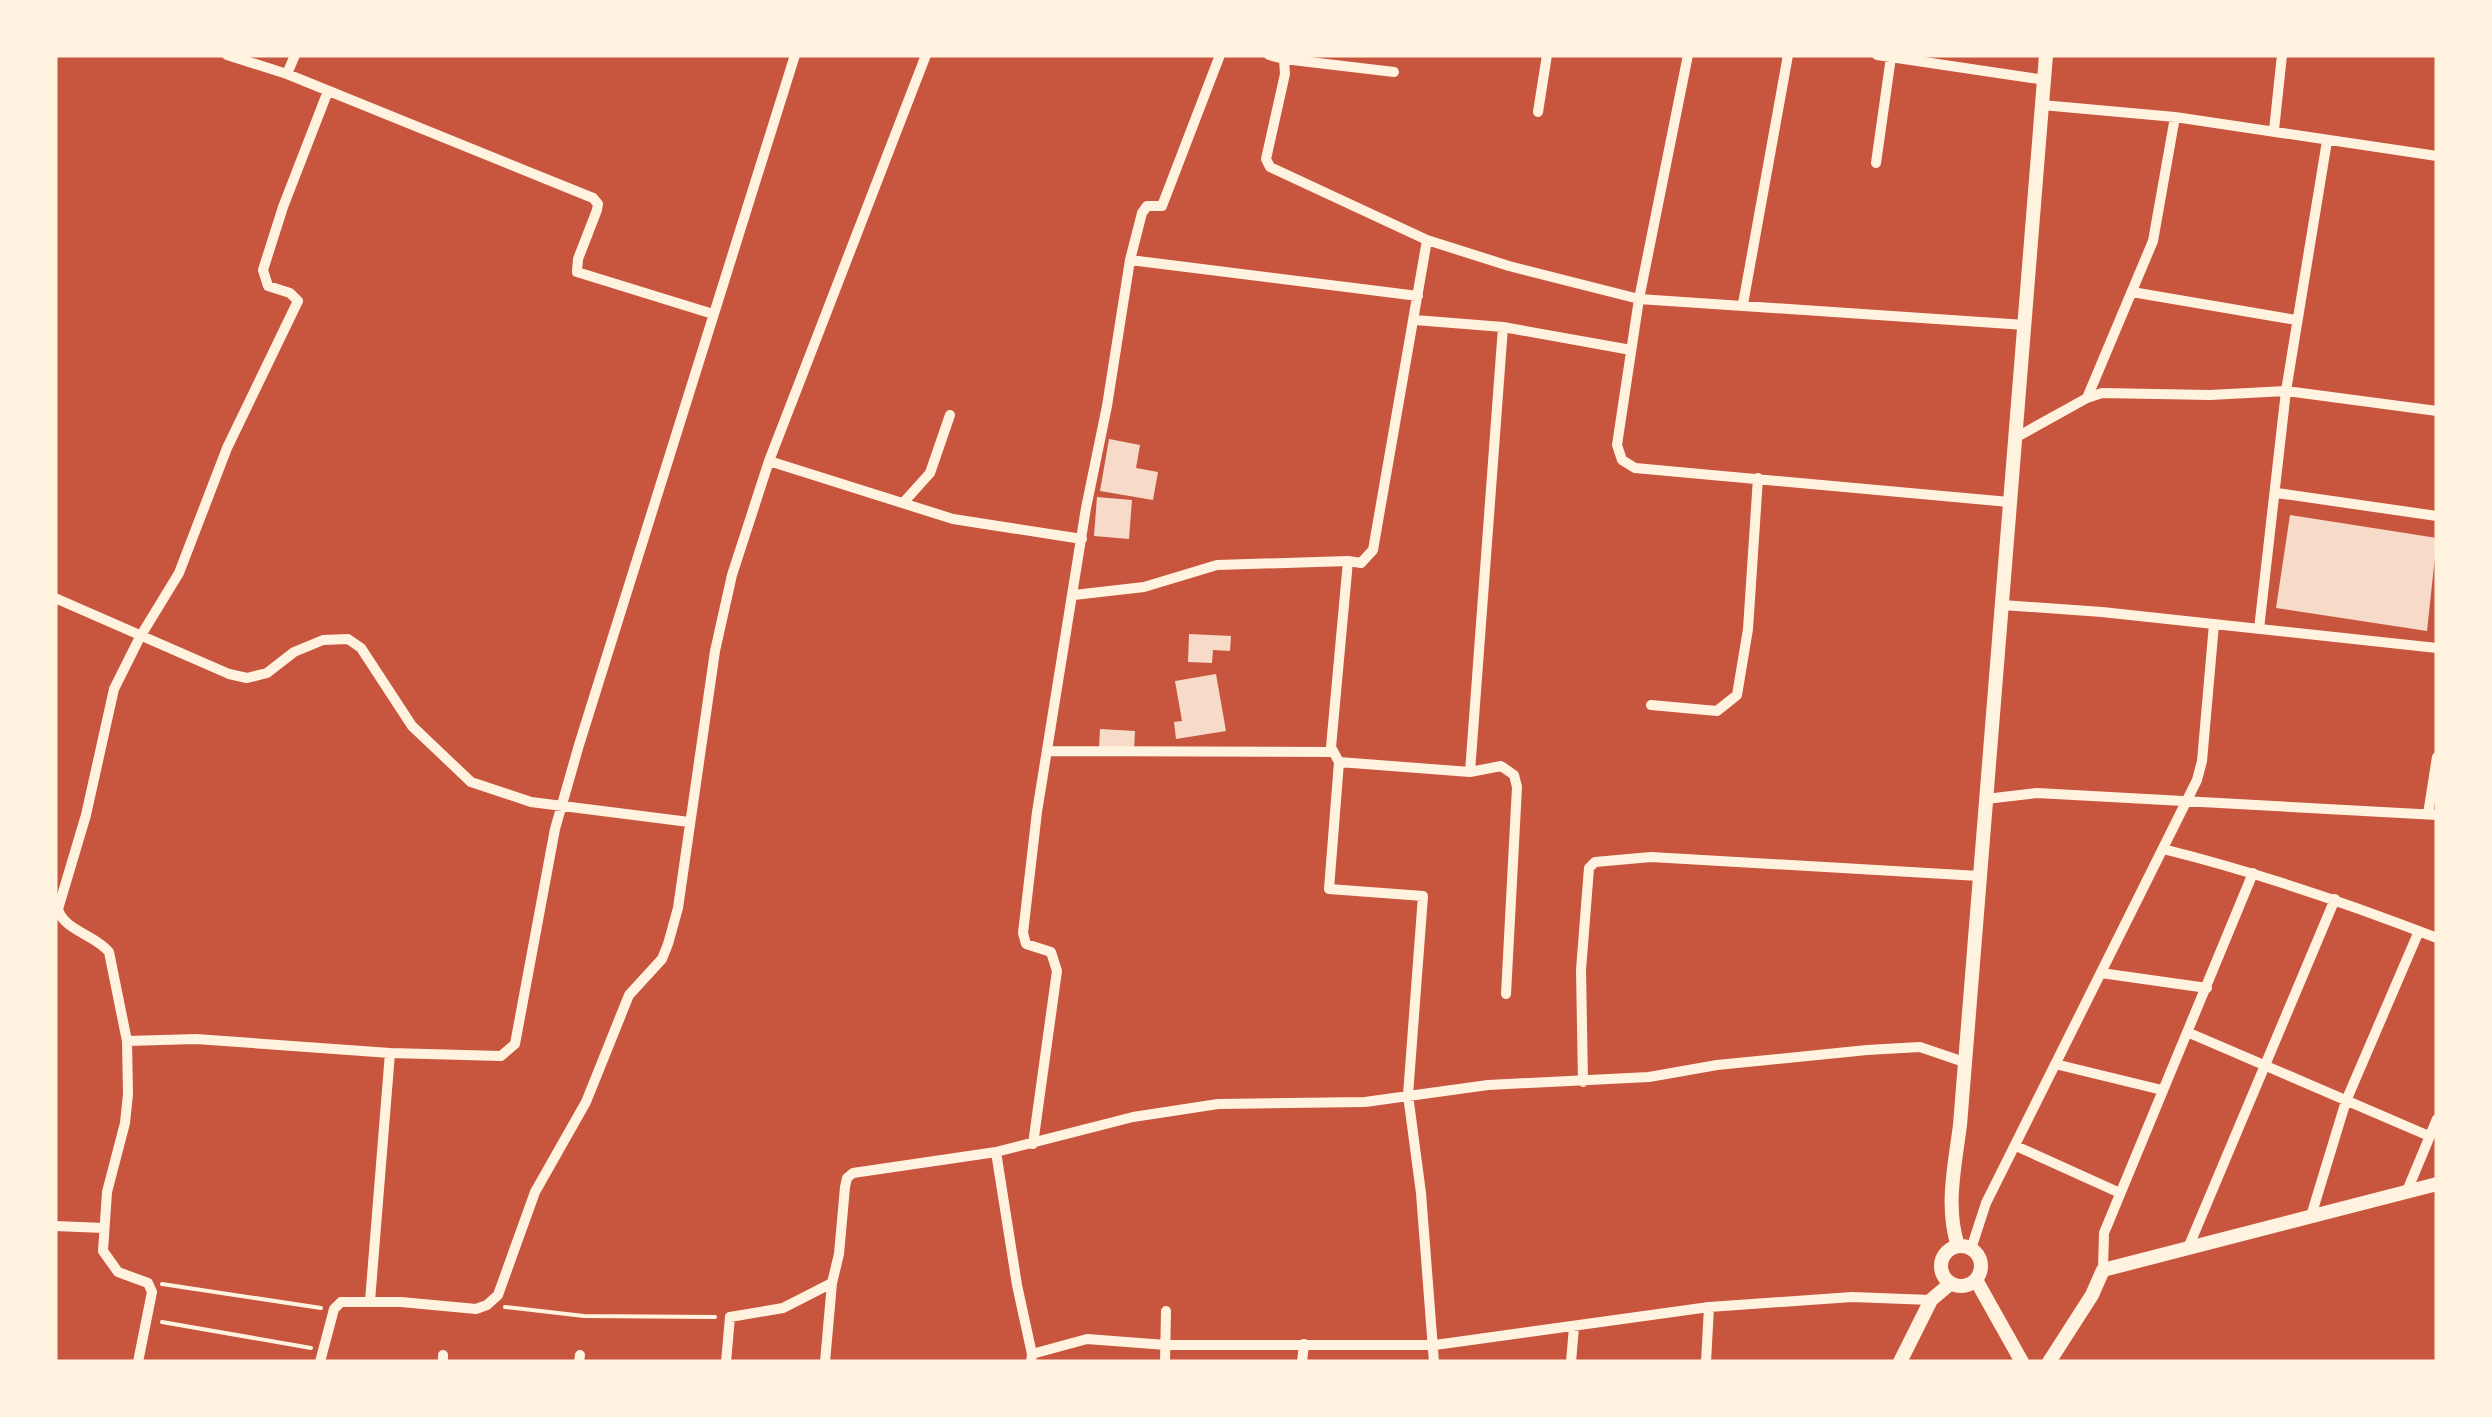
<svg xmlns="http://www.w3.org/2000/svg" width="2492" height="1417" font-family="'Work Sans',sans-serif">
	<rect width="100%" height="100%" fill="#c8553d"/>
	<path fill="#f7dbc8" d="M1109,439L1140,445L1136,468L1158,472L1153,500L1100,491Z
		M1097,497L1132,500L1129,539L1094,536Z
		M2290,515L2437,538L2427,631L2276,608Z
		M1189,634L1231,636L1230,651L1213,650L1212,663L1188,662Z
		M1216,674L1226,731L1176,739L1174,722L1182,721L1175,681Z
		M1100,729L1135,731L1134,750L1099,748Z"/>
	<g fill="none" stroke-linecap="round" stroke-linejoin="round">
		<path stroke="#fff3e0" stroke-width="4" d="M162,1284L321,1308
			M505,1307L584,1316L715,1317
			M162,1322L311,1348"/>
		<path stroke="#fff3e0" stroke-width="10" d="M227,55L287,74L593,198L598,204L597,210L578,259L577,272L713,314
			M1269,55L1284,59L1285,74L1266,159L1270,167L1427,240L1509,266L1639,299L2025,325
			M1688,55L1639,299L1617,445L1622,460L1635,468L2009,502
			M1877,55L2045,80
			M1284,59L1394,72
			M287,74L295,55
			M2042,105L2175,117L2437,156
			M1538,112L1547,55
			M2274,130L2282,55
			M1876,163L1891,57
			M1130,260L1418,296
			M2132,292L2296,320
			M1743,304L1788,55
			M1415,320L1503,327L1470,772L1339,762L1329,889L1423,896L1408,1095L1421,1193L1434,1362
			M1503,327L1631,350
			M2087,398L2153,241L2175,117
			M2015,438L2087,398L2102,393L2210,395L2286,391L2437,411
			M769,461L953,519L1082,539
			M2277,493L2437,516
			M903,503L930,473L950,415
			M1074,595L1144,587L1217,565L1348,561
			M55,598L229,674L247,678L267,673L294,652L323,640L348,639L361,648L412,726L471,782L531,802L689,822
			M2002,605L2102,612L2437,648
			M2259,629L2286,391L2327,141
			M1651,705L1717,711L1737,695L1748,629L1758,478
			M1047,751L1333,752
			M1339,762L1331,747L1348,561L1361,563L1373,550L1427,240
			M1470,772L1501,766L1514,775L1517,787L1506,994
			M1986,799L2037,793L2437,815
			M2428,814L2437,757
			M2163,849C2256,872 2347,903 2437,938
			M2101,973L2207,988
			M2187,1032L2429,1136
			M127,1041L196,1039L390,1053L501,1056L515,1044L555,829L579,745L795,55
			M2055,1064L2162,1090
			M1583,1082L1581,970L1589,868L1595,862L1651,857L1979,876
			M1033,1144L1057,971L1051,952L1026,944L1023,933L1037,812L1086,508L1107,406L1130,260L1142,213L1147,206H1162L1220,55
			M2016,1146L2120,1193
			M996,1152L1133,1117L1218,1104L1365,1102L1488,1085L1649,1077L1717,1065L1867,1050L1920,1047L1964,1062
			M2407,1191L2437,1119
			M2311,1216L2346,1101L2419,931
			M55,1226L104,1228
			M2188,1248L2335,899
			M1971,1249L1986,1203L2197,780L2202,761L2214,624
			M2103,1270L2104,1233L2253,873
			M370,1301L390,1053
			M138,1362L152,1292L148,1283L118,1272L103,1251L107,1192L125,1123L128,1094L127,1041L109,952C96,935 63,930 58,909L86,815L114,689L140,637L179,573L227,448L298,301L290,293L268,286L263,270L283,207L328,91
			M320,1362L334,1309L341,1302H401L476,1309L487,1305L498,1295L535,1192L586,1102L629,995L662,959L668,944L678,908L715,651L732,575L769,461L926,55
			M443,1362V1355
			M579,1362L580,1355
			M726,1362L730,1317L783,1308L832,1283L839,1254L845,1187L847,1178L853,1173L996,1152L1017,1285L1032,1354
			M825,1362L832,1283
			M1031,1362L1032,1354L1087,1339L1166,1345H1435L1709,1307L1852,1297L1931,1300
			M1165,1362L1166,1311
			M1302,1362L1304,1344
			M1571,1362L1574,1327
			M1706,1362L1709,1307"/>
		<path stroke="#fff3e0" stroke-width="14" d="M1958,1246C1945,1207 1955,1165 1960,1125L2046,55
			M1941 1266a20 20 0 1 1 40 0a20 20 0 1 1-40 0Z
			M1976,1280L2022,1362
			M1900,1362L1931,1300L1951,1283
			M2049,1362L2092,1295L2103,1270L2437,1184"/>
	</g>
	<rect width="2492" height="1417" fill="none" stroke="#fff3e0" stroke-width="115"/>
</svg>
